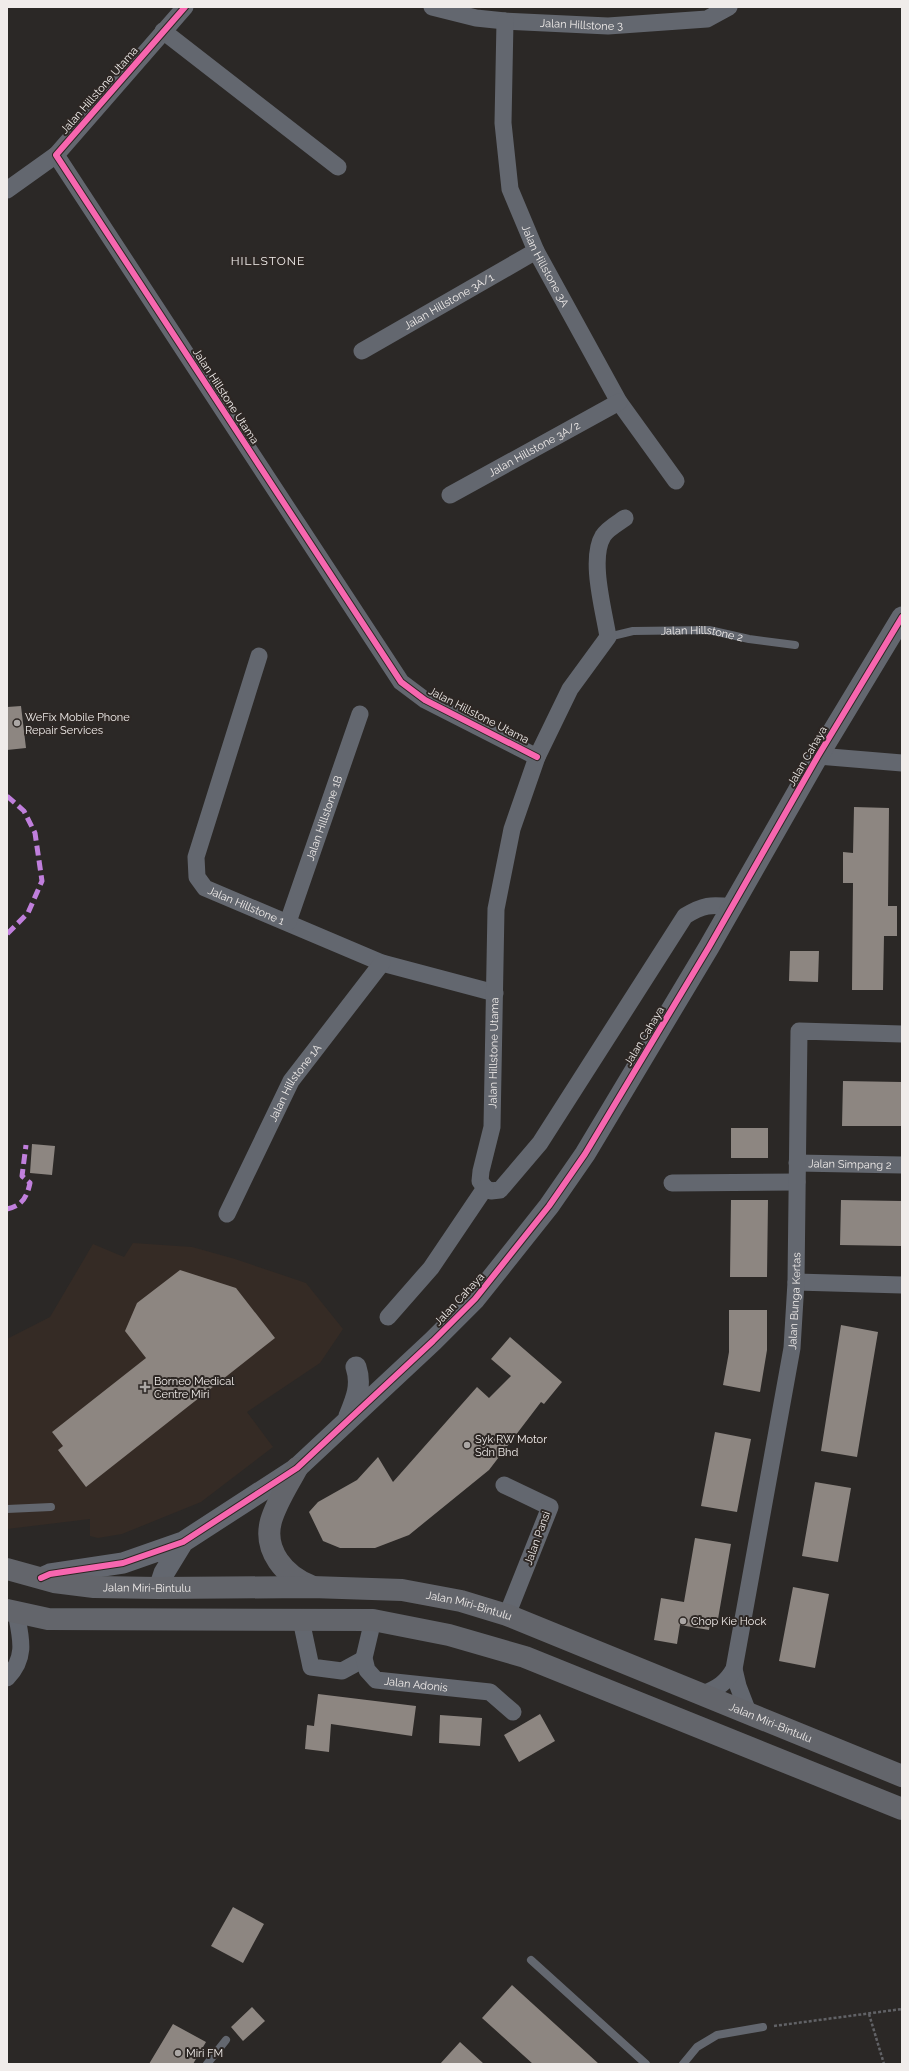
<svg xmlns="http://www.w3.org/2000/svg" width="909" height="2071" font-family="Raleway,sans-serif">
	<rect width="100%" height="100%" fill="#2b2826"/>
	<path fill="#352b25" d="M133,1243L192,1247L235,1259L306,1283L343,1329L320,1363L247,1412L273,1447L201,1502L122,1534L98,1538L90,1536V1519L7,1529V1339L50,1317L93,1244L124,1257Z"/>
	<path fill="#8d8681" d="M21,706L26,748L7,750V707Z
		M854,807L889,808L888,906H897V936H884L883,990H852L853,883H843V852L853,853Z
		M790,951H819L818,982L789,981Z
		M843,1081L902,1082V1126H842Z
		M731,1128H768V1158H731Z
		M32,1144L55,1146L52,1175L30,1173Z
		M731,1200H768L767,1277H730Z
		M841,1200L902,1201V1246L840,1245Z
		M180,1270L236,1288L275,1338L86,1487L58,1450L63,1446L52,1432L146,1358L125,1331L137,1303Z
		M729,1310H767V1350L760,1392L723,1385L729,1352Z
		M841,1325L878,1332L857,1457L821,1451Z
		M510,1337L562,1382L544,1404L541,1402L489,1470L409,1535L375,1548H340L323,1541L309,1512L318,1502L357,1480L378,1457L393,1482L477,1387L489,1398L511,1376L491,1359Z
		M715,1432L751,1439L737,1512L701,1506Z
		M815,1482L851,1488L838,1562L802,1556Z
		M695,1538L731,1544L718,1619L711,1617L709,1630L680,1625L677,1644L654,1640L661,1598L684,1602Z
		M793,1587L829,1594L815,1668L779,1661Z
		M318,1694L416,1706L412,1736L331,1724L329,1752L305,1749L307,1725L314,1726Z
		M540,1714L555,1741L519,1762L504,1735Z
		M440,1715L482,1718L480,1746L439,1743Z
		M233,1907L264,1924L243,1963L211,1946Z
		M512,1985L599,2064H533L482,2018Z
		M252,2007L265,2021L243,2041L231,2027Z
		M173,2024L206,2042L193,2064H149Z
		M460,2042L484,2064H440Z"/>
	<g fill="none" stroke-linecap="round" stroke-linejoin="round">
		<path stroke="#616266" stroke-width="2.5" stroke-dasharray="3 2" stroke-linecap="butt" d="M869,2014L884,2064
			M774,2026L902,2009"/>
		<g stroke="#63676f" stroke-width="8">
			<path id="s1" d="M608,637L633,631L709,630L749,639L795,645"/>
			<path d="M7,1509L51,1507"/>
			<path d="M531,1960L646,2064"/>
			<path d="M207,2064L226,2040"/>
			<path d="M683,2064L697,2047L717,2035L763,2027"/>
		</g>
		<g stroke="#63676f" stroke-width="17">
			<path d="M185,7L56,155L401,682L425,700L537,757"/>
			<path id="s2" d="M432,7L476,18L505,21L608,26L707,19L729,7"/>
			<path id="s3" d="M505,21L503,123L510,189L536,251L619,402L676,481"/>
			<path d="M163,31L338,167"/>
			<path d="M7,190L56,155"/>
			<path id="s4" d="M362,351L536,251"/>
			<path id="s5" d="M450,495L619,402"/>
			<path id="s6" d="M259,656L196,857L197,877L205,888L382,963L495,993"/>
			<path d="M818,756L902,763"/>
			<path id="s7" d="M288,922L360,714"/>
			<path id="s8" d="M797,1163L902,1165"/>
			<path d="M672,1183L797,1182"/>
			<path id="s9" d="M485,1188L480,1181L481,1171L492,1127L496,909L512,829L537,757L570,689L608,637C604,611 589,559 603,536C607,529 618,523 625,518"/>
			<path d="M485,1188L491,1191L500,1190L540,1143L685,916C703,905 711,904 732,907"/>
			<path id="s10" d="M227,1214L291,1081L382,963"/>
			<path d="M796,1282L902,1285"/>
			<path d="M388,1317L431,1268L485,1188"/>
			<path d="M504,1485L550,1507L507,1615"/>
			<path d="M301,1620L311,1667L342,1671L364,1659"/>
			<path id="s11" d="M373,1620L364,1658L367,1670L376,1680L490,1692L513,1712"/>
			<path d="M734,1669L738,1686L748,1712"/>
			<path d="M7,1678C27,1658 21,1638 16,1613"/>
			<path id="s12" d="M703,1694C718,1688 726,1683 734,1669L792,1348L796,1282L799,1031L902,1034"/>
		</g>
		<path stroke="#63676f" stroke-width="21" d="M349,1416C356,1399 362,1385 356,1367
			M41,1578L50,1574L123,1563L183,1542L297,1468L433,1341L475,1299L549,1206L585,1154L709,947L818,756L902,617
			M159,1588L164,1573L183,1542"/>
		<g stroke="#63656b" stroke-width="22">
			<path d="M297,1468C288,1485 276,1503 271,1521C263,1551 285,1576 311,1586"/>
			<path id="s13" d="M7,1569L54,1582L94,1587L159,1588L312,1587L402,1590L461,1601L507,1615L902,1776"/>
			<path d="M7,1610L48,1619L373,1620L449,1635L525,1657L902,1809"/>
		</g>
		<path stroke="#c07fdc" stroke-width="5" stroke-dasharray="10 5" stroke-linecap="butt" d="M7,796L24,811L35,833L42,881L28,913L7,934
			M7,1209C22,1206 27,1197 30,1183L22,1176L26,1145"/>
		<g stroke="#2d2724" stroke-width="8">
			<path id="cycleway" d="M185,7L56,155L401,682L425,700L537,757
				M41,1578L50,1574L123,1563L183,1542L297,1468L433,1341L475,1299L549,1206L585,1154L709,947L818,756L902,617"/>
		</g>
		<use href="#cycleway" stroke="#f766af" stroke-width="6"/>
	</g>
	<g fill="#aba7a5" stroke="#2d2724" stroke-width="1.5">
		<circle cx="17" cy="723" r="4"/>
		<path d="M143 1381h4v4h4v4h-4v4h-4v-4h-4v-4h4z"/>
		<circle cx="467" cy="1445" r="4"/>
		<circle cx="683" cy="1621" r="4"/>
		<circle cx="178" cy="2053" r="4"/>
	</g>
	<g text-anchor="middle" stroke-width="4" stroke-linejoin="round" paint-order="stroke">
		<g font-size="11" fill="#f0ecea" stroke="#2d2724">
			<text dy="4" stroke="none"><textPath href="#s2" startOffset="151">Jalan Hillstone 3</textPath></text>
			<text transform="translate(99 90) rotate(-49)" y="4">Jalan Hillstone Utama</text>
			<text dy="4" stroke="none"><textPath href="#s3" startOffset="253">Jalan Hillstone 3A</textPath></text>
			<text dy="4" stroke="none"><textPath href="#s4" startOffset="100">Jalan Hillstone 3A/1</textPath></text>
			<text transform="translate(226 396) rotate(57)" y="4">Jalan Hillstone Utama</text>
			<text dy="4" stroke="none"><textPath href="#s5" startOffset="96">Jalan Hillstone 3A/2</textPath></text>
			<text dy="4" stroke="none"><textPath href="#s1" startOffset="95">Jalan Hillstone 2</textPath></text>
			<text transform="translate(479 715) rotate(27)" y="4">Jalan Hillstone Utama</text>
			<text transform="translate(807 756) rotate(-60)" y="4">Jalan Cahaya</text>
			<text dy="4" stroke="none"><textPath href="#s7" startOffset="110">Jalan Hillstone 1B</textPath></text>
			<text dy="4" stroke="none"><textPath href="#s6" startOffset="289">Jalan Hillstone 1</textPath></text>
			<text transform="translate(644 1036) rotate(-59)" y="4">Jalan Cahaya</text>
			<text dy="4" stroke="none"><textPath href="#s9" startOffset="138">Jalan Hillstone Utama</textPath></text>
			<text dy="4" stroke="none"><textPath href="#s10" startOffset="148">Jalan Hillstone 1A</textPath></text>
			<text dy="4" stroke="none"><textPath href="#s8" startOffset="53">Jalan Simpang 2</textPath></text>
			<text transform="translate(459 1299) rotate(-47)" y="4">Jalan Cahaya</text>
			<text dy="4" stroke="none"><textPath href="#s12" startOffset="414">Jalan Bunga Kertas</textPath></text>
			<text transform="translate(537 1538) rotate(-70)" y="4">Jalan Pansi</text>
			<text dy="4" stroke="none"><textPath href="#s13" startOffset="142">Jalan Miri-Bintulu</textPath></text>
			<text dy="4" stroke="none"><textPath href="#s13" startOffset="466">Jalan Miri-Bintulu</textPath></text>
			<text dy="4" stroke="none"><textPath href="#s11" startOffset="105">Jalan Adonis</textPath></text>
			<text dy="4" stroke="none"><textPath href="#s13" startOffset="790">Jalan Miri-Bintulu</textPath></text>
		</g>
		<g font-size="11" fill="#f0ecea" stroke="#2d2724" text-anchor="start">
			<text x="25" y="721">WeFix Mobile Phone<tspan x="25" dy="13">Repair Services</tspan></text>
			<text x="154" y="1385">Borneo Medical<tspan x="154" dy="13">Centre Miri</tspan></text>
			<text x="475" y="1443">Syk RW Motor<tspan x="475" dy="13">Sdn Bhd</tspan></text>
			<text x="691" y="1625">Chop Kie Hock</text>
			<text x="186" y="2057">Miri FM</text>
		</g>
		<g font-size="12" letter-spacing="1" fill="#f0ecea" stroke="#2d2724">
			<text x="268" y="265">HILLSTONE</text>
		</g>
	</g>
	<rect width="909" height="2071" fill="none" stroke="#f0ecea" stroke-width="16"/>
</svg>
